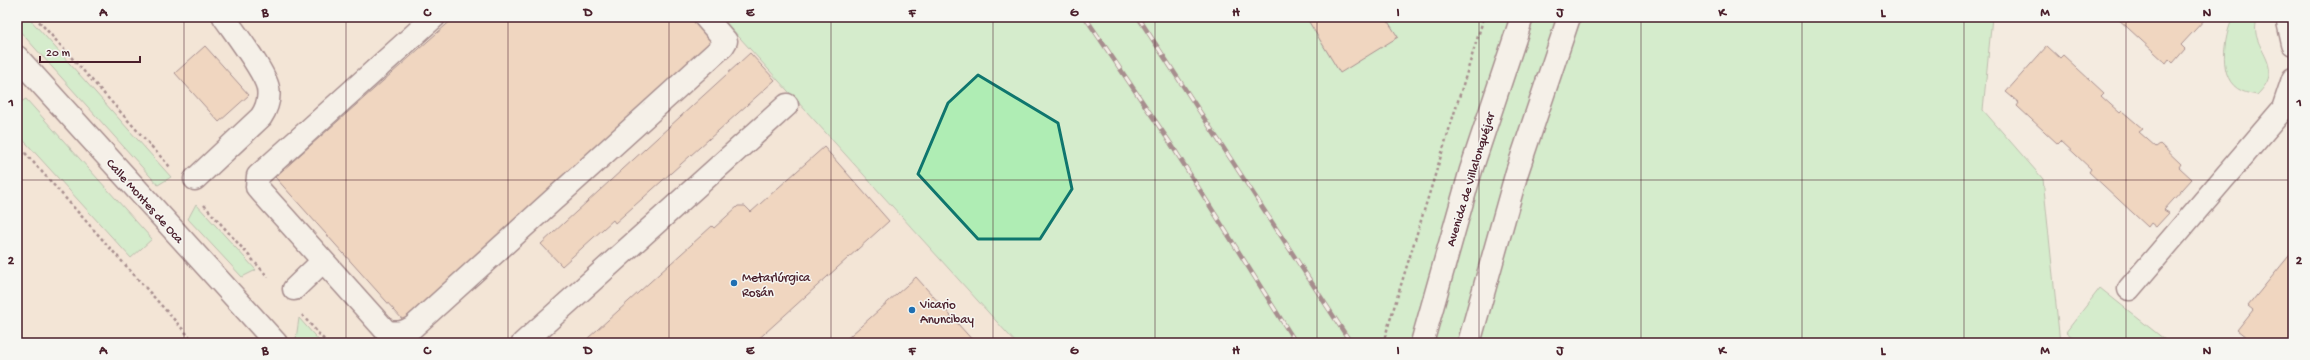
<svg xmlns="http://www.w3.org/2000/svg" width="2310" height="360" font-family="'Gochi Hand',sans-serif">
	<rect width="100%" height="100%" fill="#f4ebe0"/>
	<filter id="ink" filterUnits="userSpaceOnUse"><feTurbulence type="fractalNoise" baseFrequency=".025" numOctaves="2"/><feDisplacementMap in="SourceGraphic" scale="8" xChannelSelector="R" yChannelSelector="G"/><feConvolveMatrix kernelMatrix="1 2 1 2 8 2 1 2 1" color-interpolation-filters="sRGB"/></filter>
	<g filter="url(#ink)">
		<path fill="#f1ddcb" d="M17,17H721L1016,343H17Z"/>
		<path fill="#afedb4" stroke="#7c8670" d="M17,17H28L171,177L158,185L17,28Z
			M721,17H1992L1983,110L2043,179L2060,343H1535L1533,339L1531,343H1016Z
			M2233,17H2258C2245,48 2290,63 2257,95C2252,94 2246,93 2242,91C2216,80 2224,37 2233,17Z
			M26,99L152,239L131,258L17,133V104Z
			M196,204L256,270L242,277L188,219Z
			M2100,288L2169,343H2080L2066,332Z
			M299,318L321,343H300L296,339Z"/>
		<path fill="#eabd9a" stroke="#4a1f2b" d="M455,17H693L715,41L403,320L275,177Z
			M1306,17H1385L1398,37L1340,73Z
			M2116,17H2207L2181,45L2185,49L2173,63L2169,59L2166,63Z
			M205,46L249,95L219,122L175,73Z
			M2047,46L2060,58L2063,55L2104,93L2101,96L2120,113L2122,111L2143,129L2139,132L2156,147L2160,144L2181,164L2179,167L2192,179L2164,210L2169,213L2156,227L2151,223L2148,227L2089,172L2091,169L2061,141L2058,144L2017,106L2019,103L2006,92Z
			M750,53L775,80L615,223L613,220L562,266L541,244Z
			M824,147L889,221L754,343H591L587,339L712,226L714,228L738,206H745L751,212Z
			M2293,251V343H2245L2242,341L2246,337L2237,330L2253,310L2248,306Z
			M916,277L975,343H842Z"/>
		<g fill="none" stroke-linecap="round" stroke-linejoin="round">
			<g stroke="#4a1f2b" stroke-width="25">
				<path id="minor" d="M434,17L258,176L257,187L386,331C397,334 403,333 413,327L723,46L726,41L705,17
					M2287,17L2293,44
					M17,57L276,343
					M195,179L261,117C267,108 270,99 268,88C265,72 235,33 224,17
					M294,289L323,261
					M2129,289L2283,109L2293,79
					M523,343L787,105
					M1422,343L1471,170L1522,17
					M1469,343L1517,172L1569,17"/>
			</g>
			<path stroke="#4a1f2b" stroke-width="2.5" stroke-dasharray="3 3" stroke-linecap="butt" d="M35,17L170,167
				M17,144L195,343
				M204,205L268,277
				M302,315L327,343
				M1383,343L1484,17"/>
			<use href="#minor" stroke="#f6f6f2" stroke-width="22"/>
			<g stroke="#4a1f2b" stroke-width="4.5">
				<path id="rail" d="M1085,17L1171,144L1296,343
					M1138,17L1351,343"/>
			</g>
			<use href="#rail" stroke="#f6f6f2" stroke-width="3" stroke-dasharray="9" stroke-linecap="butt"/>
		</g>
	</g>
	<path d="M0 0H2310V360H0ZM978,75L1058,123L1072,189L1040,239H978L918,174L948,103Z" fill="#f4ebe0" fill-opacity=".55" fill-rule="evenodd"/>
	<path fill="none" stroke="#0f766e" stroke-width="3" stroke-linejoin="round" d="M978,75L1058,123L1072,189L1040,239H978L918,174L948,103Z"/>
	<path fill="none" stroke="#4a1f2b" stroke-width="1" stroke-opacity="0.55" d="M184,17V343M346,17V343M508,17V343M669,17V343M831,17V343M993,17V343M1155,17V343M1317,17V343M1479,17V343M1641,17V343M1802,17V343M1964,17V343M2126,17V343M17,180H2293"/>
	<g fill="#1f6fb2" stroke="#f6f6f2" stroke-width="1.5">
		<circle cx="734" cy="283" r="4"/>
		<circle cx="912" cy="310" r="4"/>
	</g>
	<g text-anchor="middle" stroke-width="3" stroke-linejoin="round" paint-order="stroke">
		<g font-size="13" fill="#4a1f2b" stroke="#f6f6f2">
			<text transform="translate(1469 179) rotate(-73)" y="5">Avenida de Villalonquéjar</text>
			<text transform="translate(146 200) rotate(48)" y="5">Calle Montes de Oca</text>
		</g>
		<g font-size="13" fill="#4a1f2b" stroke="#f6f6f2" text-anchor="start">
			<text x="742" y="281">Metarlúrgica<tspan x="742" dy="15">Rosán</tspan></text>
			<text x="920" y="308">Vicario<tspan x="920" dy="15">Anuncibay</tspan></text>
		</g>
	</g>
	<rect width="2310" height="360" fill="none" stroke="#f6f6f2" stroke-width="44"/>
	<path d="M40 56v6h100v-6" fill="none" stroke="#4a1f2b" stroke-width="2"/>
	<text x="46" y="56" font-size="12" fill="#4a1f2b" stroke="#f6f6f2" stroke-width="3" paint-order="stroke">20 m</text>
	<rect x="22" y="22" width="2266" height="316" fill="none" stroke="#4a1f2b" stroke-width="1.5"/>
	<g font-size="13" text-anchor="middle" font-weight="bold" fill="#4a1f2b">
		<text x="103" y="16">A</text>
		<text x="265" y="16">B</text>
		<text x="427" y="16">C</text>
		<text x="588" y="16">D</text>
		<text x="750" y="16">E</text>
		<text x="912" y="16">F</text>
		<text x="1074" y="16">G</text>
		<text x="1236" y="16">H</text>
		<text x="1398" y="16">I</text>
		<text x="1560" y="16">J</text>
		<text x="1722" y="16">K</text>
		<text x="1883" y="16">L</text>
		<text x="2045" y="16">M</text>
		<text x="2207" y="16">N</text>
		<text x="11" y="106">1</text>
		<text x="2299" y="106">1</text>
		<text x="11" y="264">2</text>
		<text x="2299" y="264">2</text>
		<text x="103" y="354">A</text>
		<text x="265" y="354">B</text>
		<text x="427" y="354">C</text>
		<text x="588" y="354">D</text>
		<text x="750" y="354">E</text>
		<text x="912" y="354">F</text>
		<text x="1074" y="354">G</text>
		<text x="1236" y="354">H</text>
		<text x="1398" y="354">I</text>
		<text x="1560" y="354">J</text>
		<text x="1722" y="354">K</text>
		<text x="1883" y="354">L</text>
		<text x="2045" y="354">M</text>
		<text x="2207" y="354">N</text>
	</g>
</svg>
